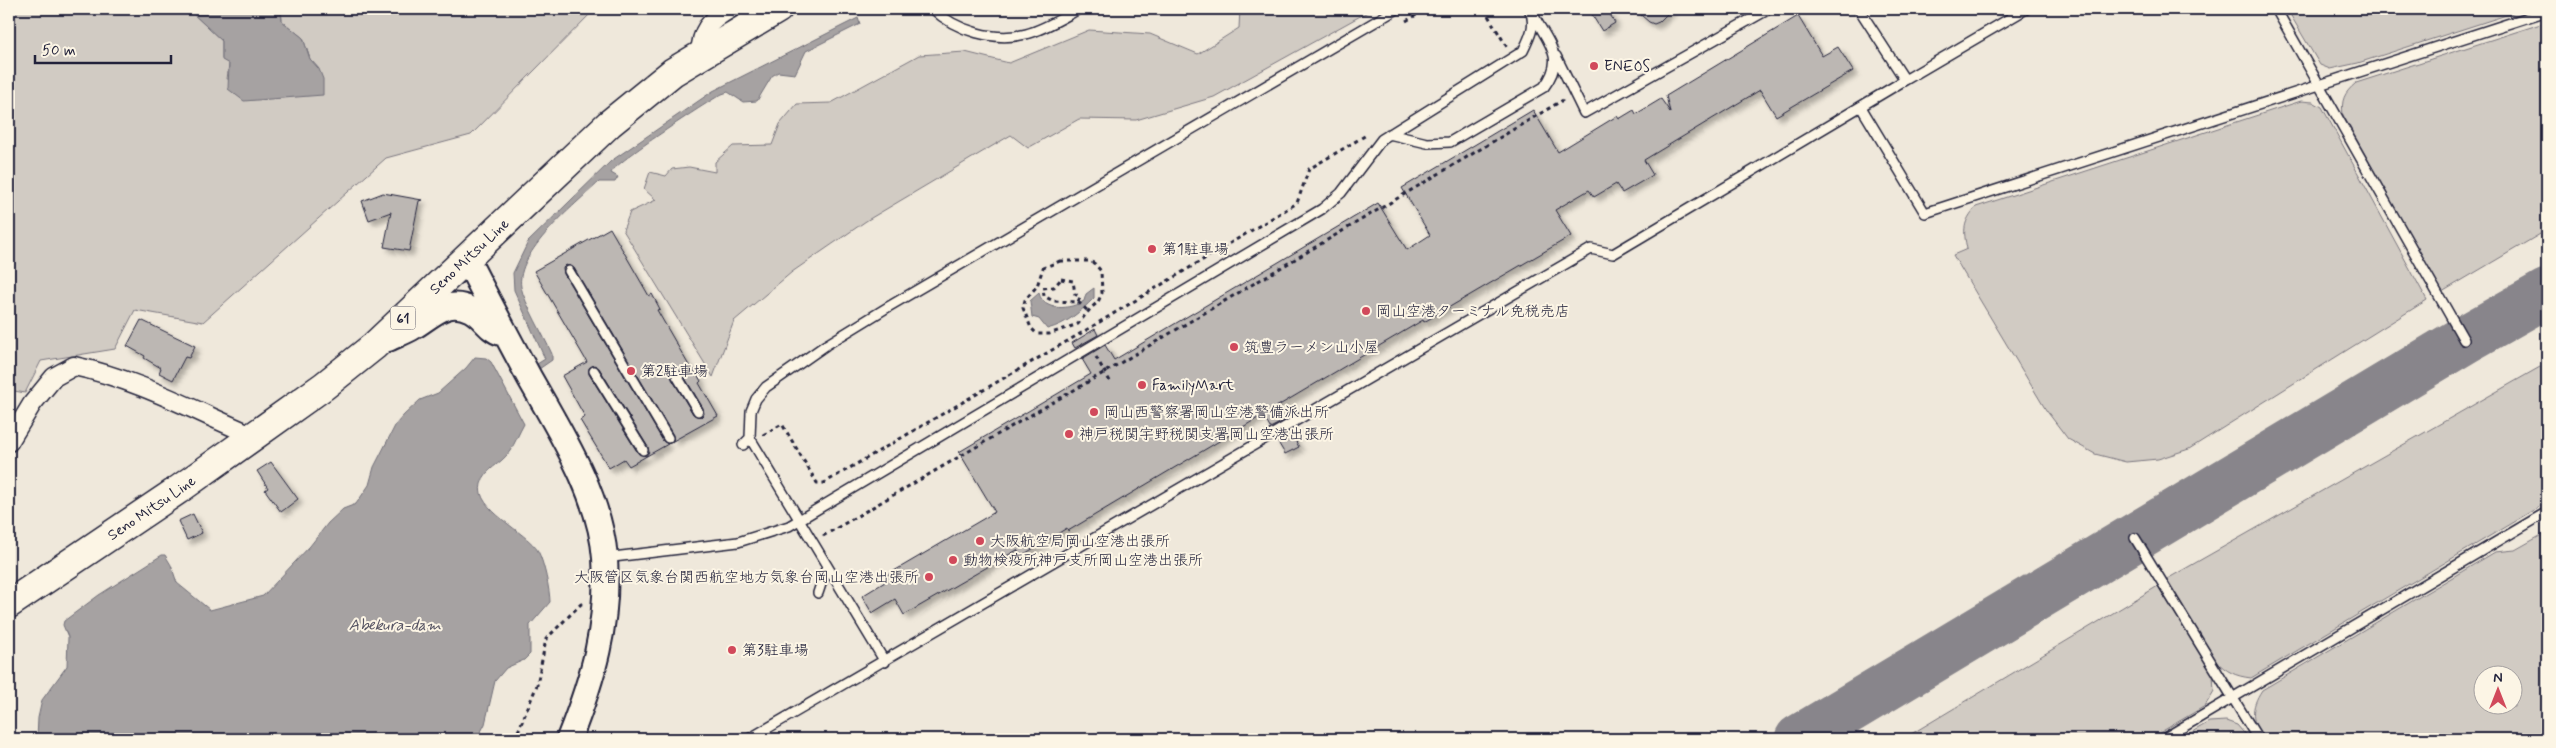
<svg xmlns="http://www.w3.org/2000/svg" width="2556" height="748" font-family="Mynerve,'Klee One',sans-serif">
	<defs>
		<filter id="shadow"><feDropShadow dx="4.5" dy="4.5" stdDeviation="2.5" flood-color="#0004"/></filter>
	</defs>
	<rect width="100%" height="100%" fill="#efe8db"/>
	<filter id="ink" filterUnits="userSpaceOnUse"><feTurbulence type="fractalNoise" baseFrequency=".02" numOctaves="2"/><feDisplacementMap in="SourceGraphic" scale="10" xChannelSelector="R" yChannelSelector="G"/><feConvolveMatrix kernelMatrix="1 2 1 2 8 2 1 2 1" color-interpolation-filters="sRGB"/></filter>
	<g filter="url(#ink)">
		<path fill="#d1cbc3" stroke="#7a767f" fill-rule="evenodd" d="M9,9H188L222,41V59L229,64L227,79L319,69L310,59L303,38L282,21L281,9H595L471,135L386,158L203,322L135,310L115,349L41,361L25,393L9,390Z
			M1240,9H1373L1214,97L1136,120L1079,119L1028,148L1011,135L866,221L792,272L734,321L713,377L623,230L630,212L656,200L644,189L650,172L666,176L672,169L689,167L715,172V162L733,146L772,145L780,124L797,104L831,103L919,55L965,52L1009,63L1089,30L1150,34L1198,54L1239,28Z
			M2287,9H2525L2358,63L2330,69L2320,65Z
			M2547,22V230L2442,292L2343,115C2341,100 2344,93 2356,83Z
			M2301,101L2313,102L2322,107L2427,300L2189,449L2158,459L2126,462L2095,454L2068,439L2046,410L1953,255L1967,249C1963,230 1963,222 1976,207Z
			M2547,363V502L2251,678C2235,676 2227,672 2216,661L2167,579Z
			M2547,532V739H2263C2251,721 2250,708 2262,690L2495,552L2515,550ZM2484,676H2514V706H2484Z
			M2158,586L2213,675L2214,691L2205,706L2149,739H1903Z
			M2226,721L2237,725L2249,739H2180L2209,722Z"/>
		<path fill="#a6a2a2" stroke="#716f79" d="M188,9H281L282,21L303,38L310,59L319,69L323,79V95L244,101L228,89L229,64L222,60V41Z
			M858,18L860,24L806,51L795,74L778,72L772,76L757,101L743,102L728,92L722,94C707,102 614,163 611,173L618,177L615,182H599C575,205 515,252 521,287C524,302 545,338 552,354V360L539,369L537,364L545,359L514,290L513,273L528,242L611,161L713,91Z
			M1094,288V298C1080,312 1067,324 1047,329L1039,319L1032,317L1030,301L1039,293C1044,313 1071,309 1084,301L1086,294Z
			M475,357L486,358L491,362L524,424C519,433 515,443 510,451C500,466 486,467 481,484C474,509 527,532 538,551C544,562 550,591 550,602L530,625V654L524,660L506,668L495,681L485,724L477,739H37L38,718L42,700L67,666L68,637L63,625L64,621L99,595L162,555H165L171,565L177,583L210,610L263,596L310,546L328,523L343,509L356,504L369,485L374,467L396,424L404,415L420,400L438,393L466,368Z"/>
		<g fill="none" stroke-linecap="round" stroke-linejoin="round">
			<path stroke="#88858b" stroke-width="49" d="M1799,739L2464,340L2547,293"/>
		</g>
		<path fill="#bcb7b3" stroke="#22223b" fill-rule="evenodd" filter="url(#shadow)" d="M1603,9H1607L1615,23L1602,31L1592,15Z
			M1634,9H1672L1659,22L1654,24L1649,22Z
			M1798,16L1822,56L1838,47L1853,71L1776,116L1760,90L1644,160L1653,175L1622,193L1616,184L1594,197L1589,190L1555,210L1571,236L1424,322L1423,320L1276,407L1284,421L1270,428L1263,415L1068,531L1067,528L1021,556L1017,550L904,615L895,599L872,613L862,596L885,582L882,578L995,512L959,452L1091,374L1082,359L1105,345L1114,360L1378,203L1407,250L1430,235L1402,188L1533,110L1558,152L1617,116L1619,119L1634,110L1636,114L1661,99L1670,112L1666,96Z
			M383,193L422,200L419,201L409,251L384,247L391,212L369,220L362,201Z
			M610,228L649,296L652,294L660,309L657,310L691,369L693,368L701,381L699,383L718,416L673,441V435L574,268L566,265L563,268L564,274L663,441L668,444L629,466L624,459L609,468L580,420L585,417L562,376L587,362L534,271ZM594,365L599,368L648,447L649,452L646,456L638,453L589,374V368ZM677,370L682,373L703,408L704,414L701,417L693,414L672,379V373Z
			M141,320L195,346L189,358L185,357L173,380L159,373L161,368L144,358L145,356L127,346Z
			M1095,329L1098,335L1075,348L1072,343Z
			M1290,431L1299,447L1285,454L1276,439Z
			M271,462L298,499L281,512L265,490L268,488L257,471Z
			M193,514L202,533L187,540L178,521Z"/>
		<g fill="none" stroke-linecap="round" stroke-linejoin="round">
			<g stroke="#22223b" stroke-width="12">
				<path id="lane" d="M933,9C956,31 995,42 1026,34C1045,29 1062,18 1079,9
					M1859,9L1905,80L2026,9
					M2276,9L2464,340
					M1556,56L1584,113L1769,9
					M1861,107L1925,213L2547,11
					M1389,134L1427,143L1450,142L1544,87C1566,58 1549,44 1534,16
					M569,271L668,438
					M594,371L643,450
					M677,376L698,411
					M743,445L750,438
					M2135,538L2258,739
					M605,558L738,542L789,526L1322,209L1341,193L1382,139L1523,51C1530,37 1537,23 1529,9
					M818,593L827,566
					M885,662L750,438L751,411L756,399L766,387L826,345L888,307L1397,9
					M749,739L1591,249L1613,254L1905,80
					M2163,739L2547,512"/>
			</g>
			<g stroke="#22223b" stroke-width="21">
				<path id="street" d="M700,55C701,30 709,21 730,9
					M9,442L32,404L54,377L74,366C137,379 195,411 254,436"/>
			</g>
			<g stroke="#22223b" stroke-width="28">
				<path id="secondary" d="M467,259C487,299 508,338 529,377C560,432 600,494 605,558C609,625 593,678 569,739
					M388,339C396,335 405,332 413,327C432,316 447,297 471,310C483,316 489,330 501,333"/>
			</g>
			<g stroke="#22223b" stroke-width="31">
				<g id="primary">
					<path id="s1" d="M9,604L178,490L324,386L374,346L609,124L673,72L778,9"/>
				</g>
			</g>
			<path stroke="#22223b" stroke-width="3" stroke-dasharray="4 4" stroke-linecap="butt" d="M1484,9L1507,47
				M1406,21L1427,9
				M1060,261H1090L1095,264L1101,271L1102,293L1098,302L1091,308L1078,324L1049,334H1037L1031,328L1023,308L1025,300L1037,286L1043,268Z
				M1061,279L1073,281L1075,294L1080,297L1078,302L1053,301L1044,296L1043,288L1054,287Z
				M1078,302L1088,311
				M1096,357L1111,383
				M763,435L782,424L817,483H824L1083,332L1297,203L1309,169L1368,134
				M823,536L1105,372L1563,100
				M515,739L537,685L546,639L581,604H586"/>
			<use href="#lane" stroke="#fcf5e5" stroke-width="9"/>
			<use href="#street" stroke="#fcf5e5" stroke-width="18"/>
			<use href="#secondary" stroke="#fcf5e5" stroke-width="24"/>
			<use href="#primary" stroke="#fcf5e5" stroke-width="28"/>
		</g>
	</g>
	<g fill="#d1495b" stroke="#fcf5e5" stroke-width="2">
		<circle cx="1594" cy="66" r="5"/>
		<circle cx="1152" cy="249" r="5"/>
		<circle cx="1366" cy="311" r="5"/>
		<circle cx="1234" cy="347" r="5"/>
		<circle cx="631" cy="371" r="5"/>
		<circle cx="1142" cy="385" r="5"/>
		<circle cx="1094" cy="412" r="5"/>
		<circle cx="1069" cy="434" r="5"/>
		<circle cx="980" cy="541" r="5"/>
		<circle cx="953" cy="560" r="5"/>
		<circle cx="929" cy="577" r="5"/>
		<circle cx="732" cy="650" r="5"/>
	</g>
	<g text-anchor="middle" stroke-width="4" stroke-linejoin="round" paint-order="stroke">
		<rect fill="#fcf5e5" stroke="#63616e" stroke-width="1" x="390.5" y="306.5" width="25" height="23" rx="4"/>
		<g font-size="14" font-weight="bold" fill="#22223b">
			<text x="403" y="323">61</text>
		</g>
		<g font-size="15" fill="#22223b" stroke="#fcf5e5" text-anchor="start">
			<text x="1604" y="71">ENEOS</text>
			<text x="1162" y="254">第1駐車場</text>
			<text x="1376" y="316">岡山空港ターミナル免税売店</text>
			<text x="1244" y="352">筑豊ラーメン山小屋</text>
			<text x="641" y="376">第2駐車場</text>
			<text x="1152" y="390">FamilyMart</text>
			<text x="1104" y="417">岡山西警察署岡山空港警備派出所</text>
			<text x="1079" y="439">神戸税関宇野税関支署岡山空港出張所</text>
			<text x="990" y="546">大阪航空局岡山空港出張所</text>
			<text x="963" y="565">動物検疫所神戸支所岡山空港出張所</text>
			<text x="919" y="582" text-anchor="end">大阪管区気象台関西航空地方気象台岡山空港出張所</text>
			<text x="742" y="655">第3駐車場</text>
		</g>
		<g font-size="15" fill="#22223b" stroke="#fcf5e5">
			<text dy="5" stroke="none"><textPath href="#s1" startOffset="578">Seno Mitsu Line</textPath></text>
			<text dy="5" stroke="none"><textPath href="#s1" startOffset="172">Seno Mitsu Line</textPath></text>
		</g>
		<g font-size="16" font-style="italic" fill="#575564" stroke="#fcf5e5">
			<text x="395" y="630">Abekura-dam</text>
		</g>
	</g>
	<rect width="2556" height="748" fill="none" stroke="#fcf5e5" stroke-width="30"/>
	<rect x="15" y="15" width="2526" height="718" fill="none" stroke="#22223b" stroke-width="2" filter="url(#ink)"/>
	<g transform="translate(2498 690)"><circle r="24" fill="#fcf5e5" stroke="#a5a1a1"/>
	<path d="M0-4L9 19L0 12L-9 19Z" fill="#d1495b"/>
	<text y="-8" font-size="14" font-weight="bold" text-anchor="middle" fill="#22223b">N</text>
	</g>
	<path d="M35 55v8h136v-8" fill="none" stroke="#22223b" stroke-width="2.5"/>
	<text x="42" y="55" font-size="15" fill="#22223b" stroke="#fcf5e5" stroke-width="4" paint-order="stroke">50 m</text>
</svg>
